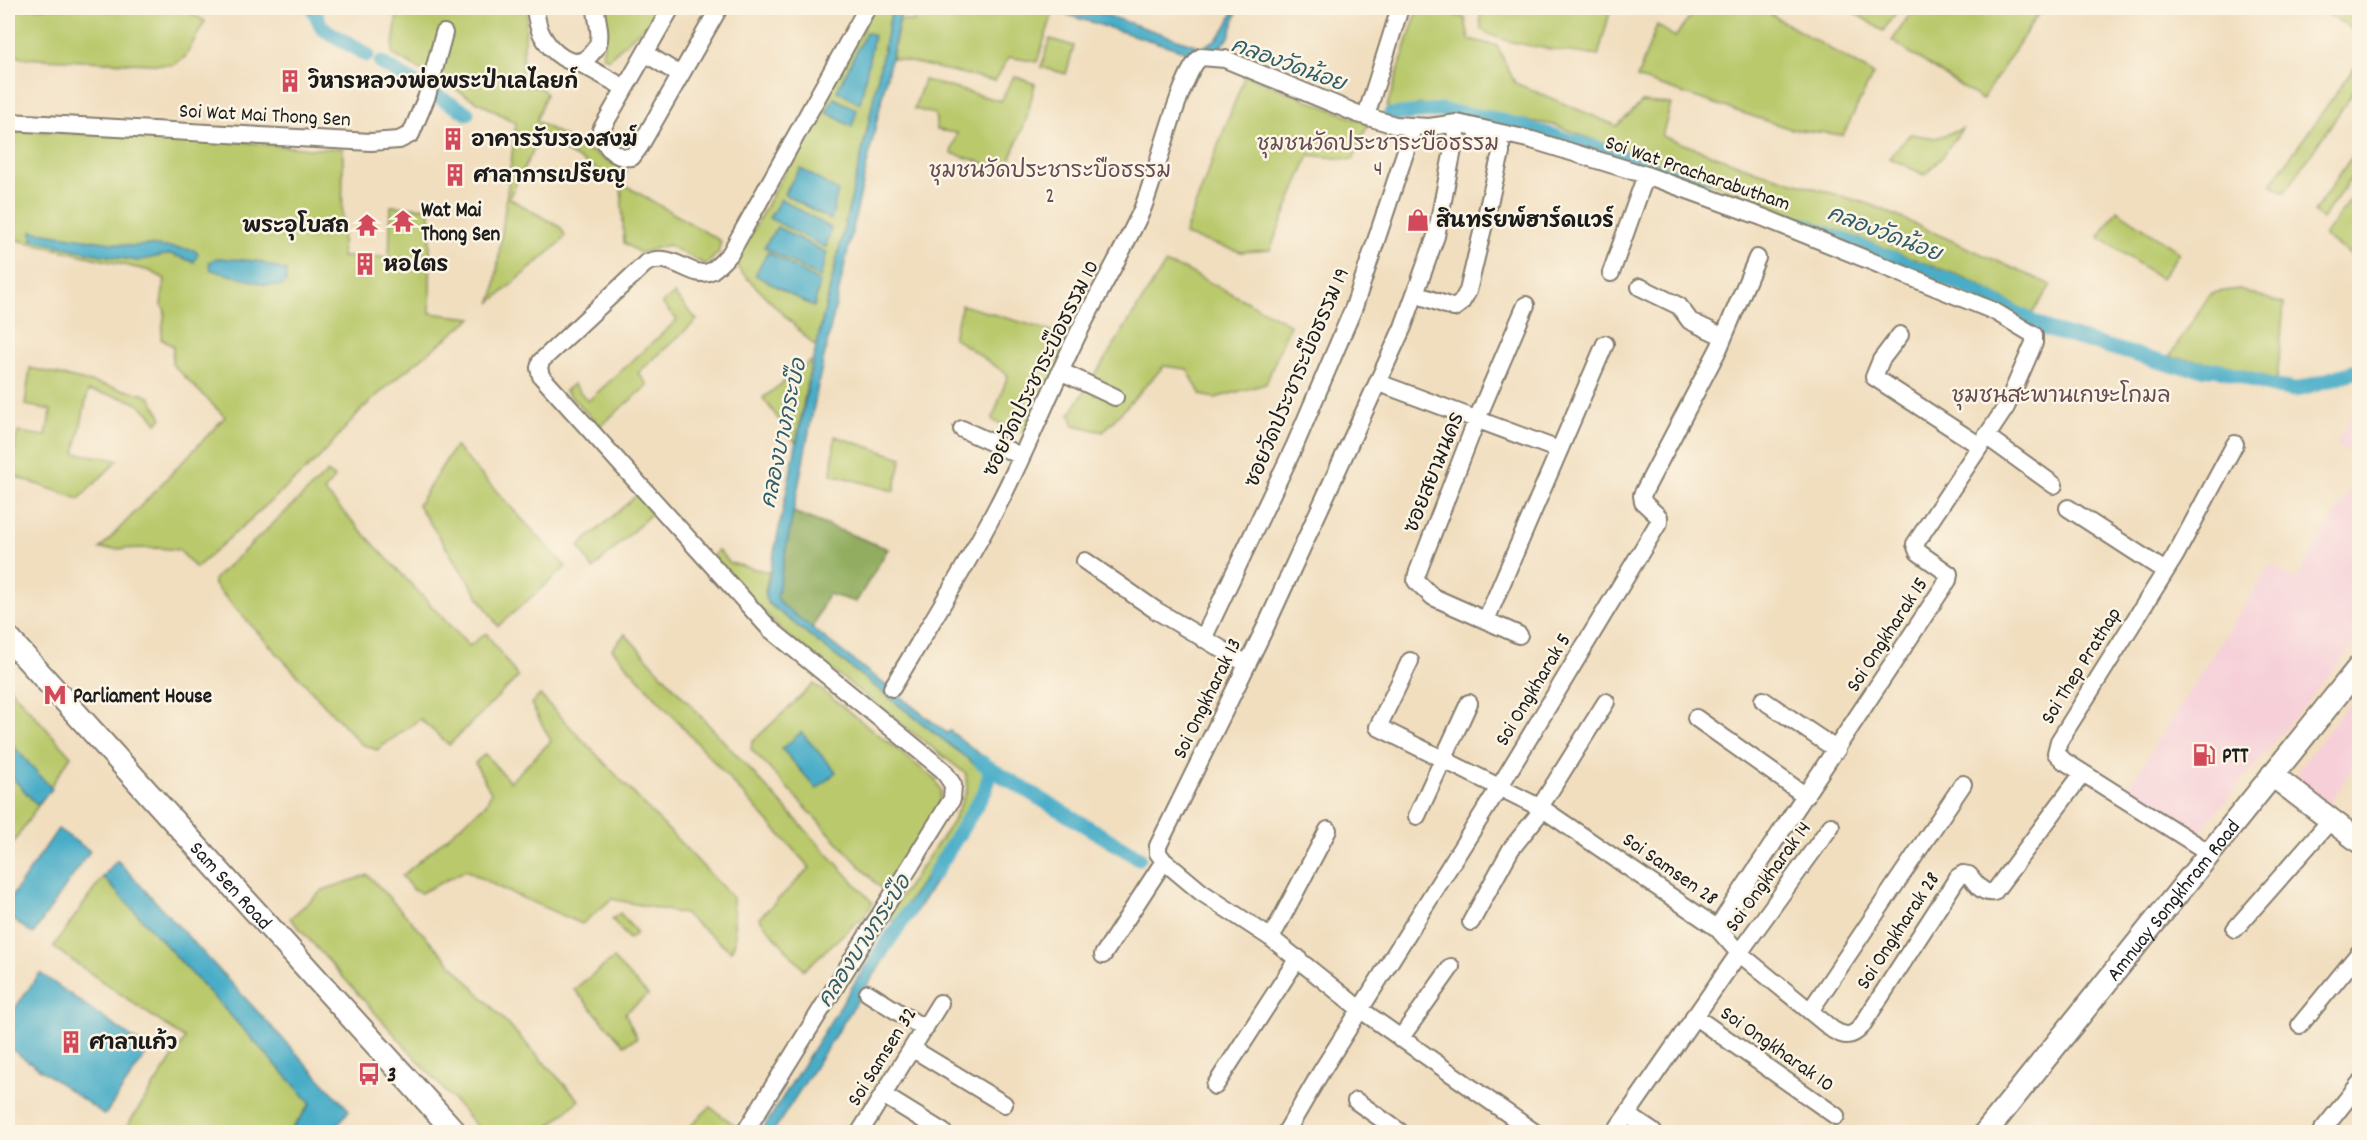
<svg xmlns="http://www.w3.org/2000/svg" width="2367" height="1140" font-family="Dekko,'Playpen Sans Thai',sans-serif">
	<rect width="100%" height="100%" fill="#fcf5e5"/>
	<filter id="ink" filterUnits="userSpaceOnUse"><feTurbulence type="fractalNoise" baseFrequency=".0167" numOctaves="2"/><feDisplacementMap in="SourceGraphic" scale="12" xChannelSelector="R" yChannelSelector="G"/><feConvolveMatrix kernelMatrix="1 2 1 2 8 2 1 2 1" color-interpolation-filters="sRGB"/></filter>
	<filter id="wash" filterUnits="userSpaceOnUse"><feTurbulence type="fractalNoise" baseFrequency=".008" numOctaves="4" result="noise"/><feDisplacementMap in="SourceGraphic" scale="24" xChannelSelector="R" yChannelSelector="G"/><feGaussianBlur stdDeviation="1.35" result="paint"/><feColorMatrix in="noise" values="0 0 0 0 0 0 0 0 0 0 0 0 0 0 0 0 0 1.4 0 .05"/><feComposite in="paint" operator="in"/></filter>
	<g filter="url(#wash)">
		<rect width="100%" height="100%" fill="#f1debf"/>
		<path fill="#f6cfd9" d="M2359,400V458L2336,445Z
			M2359,474V639L2189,845L2123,795L2270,565L2296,580Z
			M2359,690V759L2329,805L2302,783L2298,770Z"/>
		<path fill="#b9c96c" stroke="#6a7244" stroke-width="1.5" d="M8,8H181L205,21L185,57L173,65L21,58L8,49Z
			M398,8H528L520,85L541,88L546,94L536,121L627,171L621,183L721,241L718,253L706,265L668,245L640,253L624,243L621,183L540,137L509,198L560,227L565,235L562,241L490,303L494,294L516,123L392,54Z
			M606,8H657L648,23L608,59L602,55C606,39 600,24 606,8Z
			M874,8H892L866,135L816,347L741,272L735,263Z
			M918,8H1045L1054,10L1037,62L1009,57L995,81L892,58L900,19L914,22Z
			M1418,8H1432L1465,18L1469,39L1497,46L1515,83L1617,126L1642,102L1671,104L1662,136L1756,171L1872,205L2051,285L2032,314L1968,279L1554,125L1421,104L1385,113Z
			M1483,8H1611L1598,56C1569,51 1502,46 1481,29L1480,15Z
			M1697,8H1760L1873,74L1843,135L1791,129L1637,78L1657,25L1675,37Z
			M1847,8H1899L1883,31Z
			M1914,8H2042L1982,100L1892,41Z
			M2327,8H2359V34L2324,12Z
			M1050,39L1074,46L1066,74L1041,67Z
			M2359,61V84L2285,192L2271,184Z
			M1245,75L1368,124L1353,160L1309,155L1270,250L1241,252L1184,235Z
			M1014,76L1035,84L1026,120L1006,170L951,153L957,133L937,130L935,114L914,109L924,80L1001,101Z
			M1962,129L1943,156L1925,175L1889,158L1910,134L1936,138Z
			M8,130L243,142L311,149L343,148L342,257H389L391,206L430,208V313L472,318L393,381L361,410L319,458L196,568L179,550L159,548L100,549L225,417L172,364L173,346L161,339L165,311L161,304L165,279L150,271L8,238Z
			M2359,146V167L2322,219L2314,212Z
			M2359,188V261L2324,236Z
			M2117,210L2179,252L2161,279L2099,237Z
			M1165,264L1184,269L1290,324L1266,384L1215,398L1201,395L1187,369L1164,366L1103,432L1074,425L1070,414Z
			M2239,289L2284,304L2277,380L2224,364L2169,357L2211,293Z
			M674,294L697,320L638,373L648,385L600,426L565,391L573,384L588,401L677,320L662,303Z
			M962,305L1072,337L1028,435L992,420L1008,375L953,337Z
			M811,361L796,443L763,398Z
			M30,368L142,394L150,397L162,418L157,423C139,396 118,397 88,391L75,453L118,460L79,499L8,474L18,432L46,436L51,410L25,405Z
			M835,436L902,458L894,491L831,474Z
			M455,446L566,567L498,626L418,505Z
			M328,472L335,478L324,491L469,646L486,633L518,677L449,745L420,719L377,750L361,744L214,585V579Z
			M638,494L653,512L593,569L579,546Z
			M718,550L730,563L769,572L765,591L768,603L986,773L984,789L942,854L894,922L886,918L952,823L967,790L966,774L782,631L713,556Z
			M625,634L873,903L860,922L858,921L804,970L759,918L810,868L612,649Z
			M814,684L936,780L941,791L938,808L887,895L751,749L752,742Z
			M8,686L71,756L8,851Z
			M540,695L733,898L735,942L731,951L684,914L612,899L582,924L500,888L466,870L421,893L413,890L402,876L486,804L491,793L475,763L485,754L510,782L551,741L531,704Z
			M368,875L579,1100L543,1132H482L290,918L323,890Z
			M103,877L311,1103L290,1132H123L185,1039L53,947Z
			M620,913L637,933L629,939L612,919Z
			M613,959L648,995L625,1013L637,1038L624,1045L574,989Z
			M710,1107L737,1127L734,1132H684Z"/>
		<path fill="#92ad60" stroke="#57643e" stroke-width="1.5" d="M793,512L888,549L856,602L828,594L812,629L781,604L777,596Z"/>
		<path fill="#49adc8" stroke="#326472" stroke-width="1.5" d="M892,8H902L819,380L777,596L781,604L947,733L950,731L1000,770L991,777L768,603L765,597L816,347L866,135Z
			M1045,8H1086L1201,47C1219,42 1229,25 1234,8H1238L1229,37L1214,54L1197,55Z
			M866,32L874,36L860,104L837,91Z
			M834,98L857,110L852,127L826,112Z
			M800,168L838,191L831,220L784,194Z
			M781,199L831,228L826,248L769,218Z
			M777,227L827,253L820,278L764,247Z
			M32,231L131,246L148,245L194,250L198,254L194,262L170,254L137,261L91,253L32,240Z
			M768,252L820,282L814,307L755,275Z
			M217,258L257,261L287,271L286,282L281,286L266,285L211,270L209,262Z
			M801,732L836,772L817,789L782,749Z
			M8,740L52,789L37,805L8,773Z
			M58,829L90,851L33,934L8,916V902Z
			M942,854L950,859L904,930L894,922Z
			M117,860L349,1110L333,1132H290L311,1103L103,877Z
			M884,936L894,944L773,1132H761Z
			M40,973L149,1050L105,1115L8,1047V1018Z"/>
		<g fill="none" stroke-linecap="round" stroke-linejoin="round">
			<path stroke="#49adc8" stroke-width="15" d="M313,8L322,28L367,55
				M381,63L418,85
				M439,97L467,113
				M1390,115L1440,110L1495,119L1603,150L1701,186
				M1791,220L1964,286L2049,330L2175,366L2221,370L2276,387L2295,390L2360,370
				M991,769L1139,858
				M934,874L985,791L991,769L981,762
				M878,956L909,911"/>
		</g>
	</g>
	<g filter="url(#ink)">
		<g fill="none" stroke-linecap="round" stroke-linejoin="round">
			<g stroke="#867d6e" stroke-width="20">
				<path id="street" d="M535,8C536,16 538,28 542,35C550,50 573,73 589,56C594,51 598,47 599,40C601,30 596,18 596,8
					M671,8L601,130C604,146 614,159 632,157L640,146L719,8
					M645,53L680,75
					M578,62L625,88
					M1366,116L1400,8
					M8,122L371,142L399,140L411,134L427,96L444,33
					M1453,124L1456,134L1436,236L1403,327L1266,626L1158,846V853L1164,861L1201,892L1271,938L1361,1010L1534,1132
					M1611,273L1646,175
					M1640,287L1679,306L1690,321L1722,336
					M1416,294L1454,308L1461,303L1468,291L1501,153V148L1496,144L1477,139
					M1900,335L1881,360L1874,377L1980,446
					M1060,371L1115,397
					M1379,383L1559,450
					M962,429L1021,456
					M1986,436L2054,485
					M2068,508L2165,571
					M1085,561L1157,611L1247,664
					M1486,620L1605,344
					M1519,635L1433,597L1416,581L1417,574L1477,419L1526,305
					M1203,639L1295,445L1354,307L1411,135L1410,126
					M1410,661L1378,727L1543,809L1717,928L1739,953L1615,1132
					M892,688C928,628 965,569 997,507C1026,452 1049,393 1076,338C1097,295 1121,255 1141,212C1155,182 1180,72 1201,57L1225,59L1358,114L1395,125L1429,127L1457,123L1532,140L1646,175L1762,217L1994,311L2034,335V343L2006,407L1915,544L1918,552L1949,574L1948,580L1717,928
					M1763,700L1837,750
					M1696,718L1806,796
					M1540,807L1606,702
					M1417,816L1469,703
					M1831,826L1739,953L1833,1030C1845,1037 1852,1037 1861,1027L1958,877L1963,874L1969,875C1976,883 1981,894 1994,892L2083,773
					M2208,852L2064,761L2056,753L2059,741L2175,556L2235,444
					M1471,922L1511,849L1543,809
					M2235,929L2330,821
					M1271,938L1328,830
					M1103,955L1164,861
					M868,993L925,1029
					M1810,1011L1963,784
					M1694,1016L1836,1116
					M2300,1025L2360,952
					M1400,1039L1451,967
					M913,1049L1004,1104
					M1215,1086L1298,958
					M883,1095L943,1132
					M1356,1101L1400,1132
					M1628,1115L1653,1132
					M745,1132L952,799L953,785L943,770L770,629L541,376L539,368L541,361L646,263C673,250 692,281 711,271C718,267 724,259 730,254L867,8
					M860,1132L940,1003
					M1286,1132L1321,1072L1500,786L1659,522V517L1643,502L1642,495L1719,348L1757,258
					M2321,1132L2360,1083"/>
			</g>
			<g stroke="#867d6e" stroke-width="26">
				<g id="secondary">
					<path id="s1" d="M8,638L455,1132"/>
					<path d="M2272,775L2360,842"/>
					<path id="s2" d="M1986,1132L2360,666"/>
				</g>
			</g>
			<use href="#street" stroke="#fff" stroke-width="16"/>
			<use href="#secondary" stroke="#fff" stroke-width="22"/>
		</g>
	</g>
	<defs>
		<g id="building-bare" transform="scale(1.8)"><path d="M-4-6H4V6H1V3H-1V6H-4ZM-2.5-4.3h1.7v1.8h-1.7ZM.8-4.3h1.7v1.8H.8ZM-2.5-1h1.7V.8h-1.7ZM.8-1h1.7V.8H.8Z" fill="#d1495b" stroke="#fcf5e5" stroke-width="2.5" paint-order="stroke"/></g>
		<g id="shop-bare" transform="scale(1.8)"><path d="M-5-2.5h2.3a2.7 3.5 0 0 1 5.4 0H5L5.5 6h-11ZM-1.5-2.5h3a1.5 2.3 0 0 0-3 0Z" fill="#d1495b" stroke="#fcf5e5" stroke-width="2.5" paint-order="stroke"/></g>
		<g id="temple-bare" transform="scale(1.8)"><path d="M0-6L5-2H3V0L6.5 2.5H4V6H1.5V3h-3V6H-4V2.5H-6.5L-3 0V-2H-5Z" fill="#d1495b" stroke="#fcf5e5" stroke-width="2.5" paint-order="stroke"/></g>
		<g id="metro-bare" transform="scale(1.8)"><path d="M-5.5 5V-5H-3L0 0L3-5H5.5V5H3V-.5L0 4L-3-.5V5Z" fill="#d1495b" stroke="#fcf5e5" stroke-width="2.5" paint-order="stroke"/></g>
		<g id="fuel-bare" transform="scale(1.8)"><path d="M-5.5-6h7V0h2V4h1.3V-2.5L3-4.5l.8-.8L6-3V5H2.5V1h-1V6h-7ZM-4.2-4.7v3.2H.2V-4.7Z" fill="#d1495b" stroke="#fcf5e5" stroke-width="2.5" paint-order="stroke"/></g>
		<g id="bus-bare" transform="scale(1.8)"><path d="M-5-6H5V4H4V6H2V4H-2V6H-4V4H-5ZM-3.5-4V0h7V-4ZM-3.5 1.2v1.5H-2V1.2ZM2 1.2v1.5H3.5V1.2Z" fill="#d1495b" stroke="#fcf5e5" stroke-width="2.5" paint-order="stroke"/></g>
	</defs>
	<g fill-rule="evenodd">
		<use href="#building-bare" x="290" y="81"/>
		<use href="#building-bare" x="453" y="139"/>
		<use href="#building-bare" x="455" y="175"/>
		<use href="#shop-bare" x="1418" y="220"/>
		<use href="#temple-bare" x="403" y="221"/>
		<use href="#temple-bare" x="367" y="225"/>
		<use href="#building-bare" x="365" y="264"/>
		<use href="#metro-bare" x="55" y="695"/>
		<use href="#fuel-bare" x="2204" y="755"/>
		<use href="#building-bare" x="71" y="1042"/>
		<use href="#bus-bare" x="369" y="1074"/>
	</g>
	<g text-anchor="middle" stroke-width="5" stroke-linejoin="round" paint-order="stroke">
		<g font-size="21" font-weight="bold" fill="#1c1c1c" stroke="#fcf5e5" text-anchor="start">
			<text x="308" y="88">วิหารหลวงพ่อพระป่าเลไลยก์</text>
			<text x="471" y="146">อาคารรับรองสงฆ์</text>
			<text x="473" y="182">ศาลาการเปรียญ</text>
			<text x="421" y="216">Wat Mai<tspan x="421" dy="24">Thong Sen</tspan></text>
			<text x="1436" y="227">สินทรัยพ์ฮาร์ดแวร์</text>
			<text x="349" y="232" text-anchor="end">พระอุโบสถ</text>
			<text x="383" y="271">หอไตร</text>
			<text x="73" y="702">Parliament House</text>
			<text x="2222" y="762">PTT</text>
			<text x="89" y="1049">ศาลาแก้ว</text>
			<text x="387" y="1081">3</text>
		</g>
		<g font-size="21" fill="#1c1c1c" stroke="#fcf5e5">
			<text transform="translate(265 114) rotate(3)" y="7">Soi Wat Mai Thong Sen</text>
			<text transform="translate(1698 172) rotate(19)" y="7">Soi Wat Pracharabutham</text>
			<text transform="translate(1040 368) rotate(-64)" y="7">ซอยวัดประชาระบือธรรม 10</text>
			<text transform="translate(1296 377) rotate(-67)" y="7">ซอยวัดประชาระบือธรรม 19</text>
			<text transform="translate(1433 472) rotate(-68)" y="7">ซอยสยามนคร</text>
			<text transform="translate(1886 634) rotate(-57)" y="7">Soi Ongkharak 15</text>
			<text transform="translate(2080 665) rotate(-58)" y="7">Soi Thep Prathap</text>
			<text transform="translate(1532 689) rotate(-59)" y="7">Soi Ongkharak 5</text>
			<text transform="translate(1206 698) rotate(-64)" y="7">Soi Ongkharak 13</text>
			<text transform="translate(1671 868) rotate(35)" y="7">Soi Samsen 28</text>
			<text transform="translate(1767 876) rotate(-54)" y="7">Soi Ongkharak 14</text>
			<text dy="7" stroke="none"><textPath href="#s1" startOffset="333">Sam Sen Road</textPath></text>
			<text dy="7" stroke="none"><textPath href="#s2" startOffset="298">Amnuay Songkhram Road</textPath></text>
			<text transform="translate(1897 930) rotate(-57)" y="7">Soi Ongkharak 28</text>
			<text transform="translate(1778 1048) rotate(35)" y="7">Soi Ongkharak 10</text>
			<text transform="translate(881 1056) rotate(-58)" y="7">Soi Samsen 32</text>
		</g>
		<g font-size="22" font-style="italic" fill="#305d69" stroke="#fcf5e5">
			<text transform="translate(1289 63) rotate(20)" y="8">คลองวัดน้อย</text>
			<text transform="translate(1885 232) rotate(21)" y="8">คลองวัดน้อย</text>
			<text transform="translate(782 433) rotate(-78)" y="8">คลองบางกระบือ</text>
			<text transform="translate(863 940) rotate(-57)" y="8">คลองบางกระบือ</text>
		</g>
		<g font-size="22" fill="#644c54" stroke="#fcf5e5">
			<text x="1378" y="150">ชุมชนวัดประชาระบือธรรม<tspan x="1378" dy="25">4</tspan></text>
			<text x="1050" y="177">ชุมชนวัดประชาระบือธรรม<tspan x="1050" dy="25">2</tspan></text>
			<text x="2061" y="402">ชุมชนสะพานเกษะโกมล</text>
		</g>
	</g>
	<rect width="2367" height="1140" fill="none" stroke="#fcf5e5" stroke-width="30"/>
</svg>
